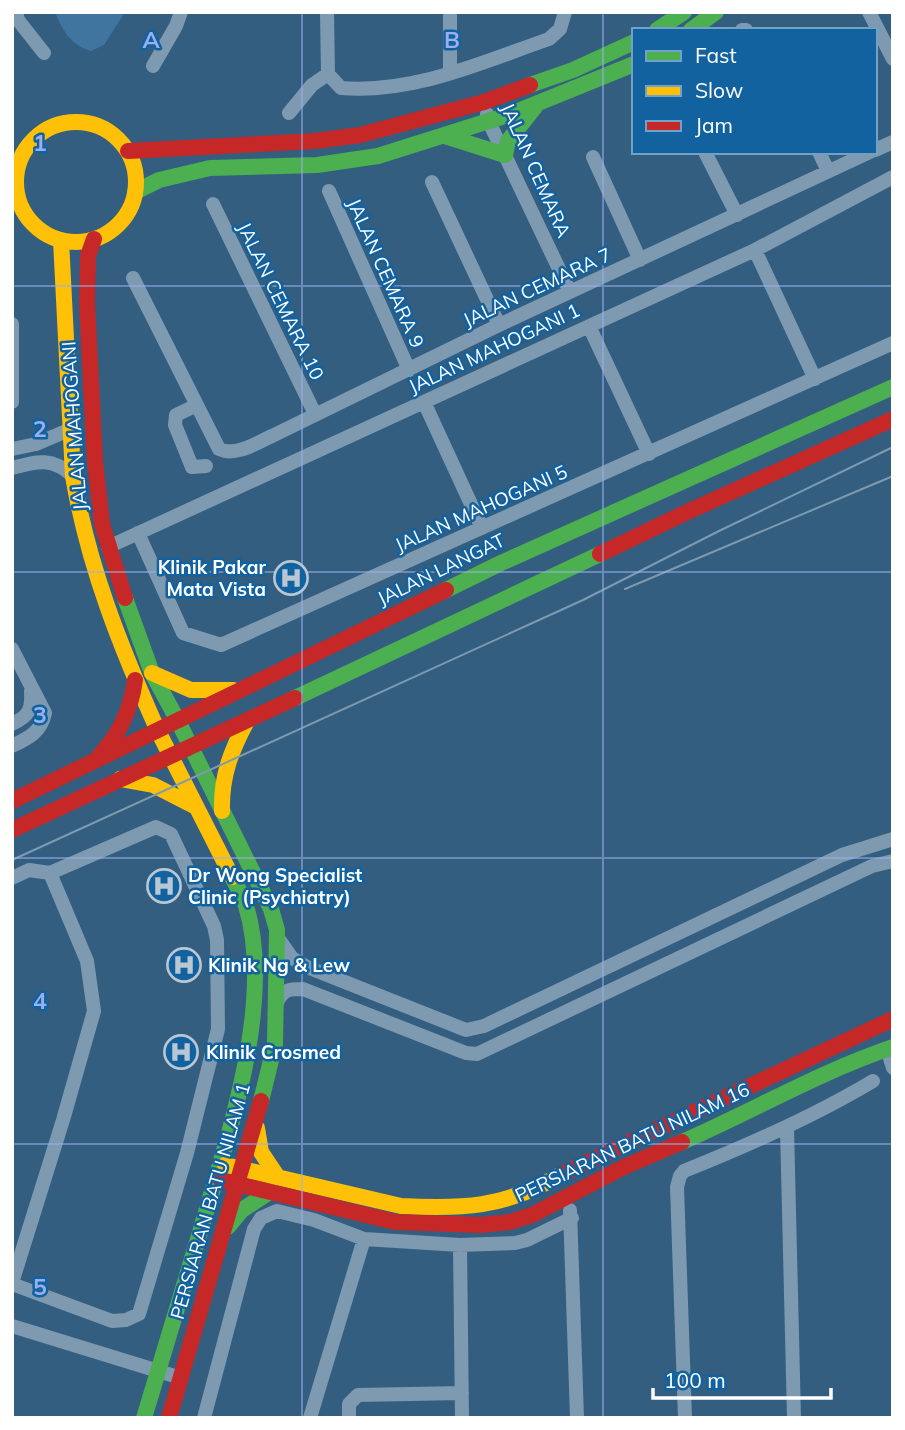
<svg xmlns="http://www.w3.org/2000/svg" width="905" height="1430" font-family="Mulish,sans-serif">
	<rect width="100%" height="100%" fill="#335e80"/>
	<path fill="#3f759f" d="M55,12H125L104,45L91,51C70,45 63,31 55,12Z"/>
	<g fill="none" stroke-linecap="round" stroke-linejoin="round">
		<path stroke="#7e9ab0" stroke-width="14" d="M16,12L18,20L44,53
			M327,12L328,74L341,88C414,94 482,62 549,39L560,29L565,12
			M450,12V73
			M869,12L893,59
			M742,30H746
			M153,66L176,26L181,12
			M289,113L312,85L328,74
			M487,114L489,122L570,292
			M875,150L893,142
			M705,152L737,215
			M819,152L828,171
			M593,157L640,260
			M432,182L499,325
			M329,191L409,370
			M213,204L315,414
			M755,250L815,379
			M133,278L219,449C236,457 256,443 272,436L499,325L870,152
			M12,324V402
			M589,326L649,454
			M424,402L482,528
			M197,405L176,415L175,425L192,467L206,466
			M12,449L36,444L71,429
			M12,468C38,461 52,457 73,476
			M138,533L183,633L221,645L893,343
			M108,547L755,250L893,177
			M12,649L45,713C41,732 29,738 12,746
			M12,724C29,716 32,710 31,691
			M12,878L29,870L50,873L156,827L171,834L214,926L217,940L218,1029L187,1153L139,1314L126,1320L112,1321L12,1284
			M278,938L292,958L307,967L466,1030L484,1026L842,855L893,839
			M277,1002C284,989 289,989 303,989L466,1053L477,1054L872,866L893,861
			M887,1049L893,1068
			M787,1128L794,1418
			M570,1210L577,1418
			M460,1245L462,1418
			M12,1283L63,1120L94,1011L87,961L50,873
			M12,1326L181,1378
			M204,1418L254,1229L261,1218L277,1211L314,1220L364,1239L460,1245L515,1243L527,1240L572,1218
			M310,1418L364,1239
			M349,1418V1404L358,1395L462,1393
			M685,1418L677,1187L680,1176L684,1171C749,1145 813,1117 873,1081"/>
		<path stroke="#4caf50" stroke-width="16" d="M657,30L684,12
			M691,30L716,12
			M530,85L573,70L634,42
			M445,136L505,155L508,141L535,107
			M135,192L159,180L210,168L317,165L378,156L511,114L634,64
			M446,590L501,563L893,387
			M125,598L152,673L178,721
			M295,698L600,554
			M178,721L271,909L277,930L275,1044L261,1101
			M682,1142C753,1111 819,1072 893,1047
			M228,1227L242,1210L271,1191
			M144,1418C163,1355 182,1292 201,1229C228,1136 275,1001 246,906C243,896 237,887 232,877"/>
		<path stroke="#ffc107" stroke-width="16" d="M16 182a60 60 0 1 1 120 0a60 60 0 1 1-120 0Z
			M61,240L73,476C88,566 121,648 158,731
			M152,673L191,690H233
			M158,731L232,877
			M120,779L153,785L196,807
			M222,811C221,776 231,751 247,721
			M257,1128L261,1152L277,1176
			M225,1165L401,1206C462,1209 504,1208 558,1176"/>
		<path stroke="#c62828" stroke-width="16" d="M128,151L315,141L360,135L484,102L530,85
			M94,239L88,256L87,303L95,461L102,524L125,598
			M600,554L685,513L893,419
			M99,756C120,734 131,710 135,680
			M12,801L446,590
			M12,830L295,698
			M558,1176L893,1019
			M221,1180L395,1222L481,1225L510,1222L532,1215L624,1167L682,1142
			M169,1418L261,1101"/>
		<path stroke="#7e9aaf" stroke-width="2" d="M625,589L893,476
			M12,860L583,600L719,531L893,447"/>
	</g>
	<path fill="none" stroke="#99afed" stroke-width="2" stroke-opacity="0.55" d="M302,12V1418M603,12V1418M12,286H893M12,572H893M12,858H893M12,1144H893"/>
	<defs>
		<g id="hospital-ring" transform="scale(1.75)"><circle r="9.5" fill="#1362a0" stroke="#b8c7d3" stroke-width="1.5"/><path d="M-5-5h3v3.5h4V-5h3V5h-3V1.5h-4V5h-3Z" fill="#b8c7d3"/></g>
	</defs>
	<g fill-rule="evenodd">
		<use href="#hospital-ring" x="291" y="578"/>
		<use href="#hospital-ring" x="164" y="886"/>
		<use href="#hospital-ring" x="184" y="965"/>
		<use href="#hospital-ring" x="181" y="1052"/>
	</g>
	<g text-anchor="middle" stroke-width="5" stroke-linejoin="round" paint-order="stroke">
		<g font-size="19" fill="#fff" stroke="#1362a0">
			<text transform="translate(536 170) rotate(66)" y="7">JALAN CEMARA</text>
			<text transform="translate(386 273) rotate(66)" y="7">JALAN CEMARA 9</text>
			<text transform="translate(537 287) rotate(-25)" y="7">JALAN CEMARA 7</text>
			<text transform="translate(281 301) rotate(64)" y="7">JALAN CEMARA 10</text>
			<text transform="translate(494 348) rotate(-25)" y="7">JALAN MAHOGANI 1</text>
			<text transform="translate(74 426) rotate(-94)" y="7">JALAN MAHOGANI</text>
			<text transform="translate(481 508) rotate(-24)" y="7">JALAN MAHOGANI 5</text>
			<text transform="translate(441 569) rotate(-26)" y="7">JALAN LANGAT</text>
			<text transform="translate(632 1142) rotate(-25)" y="7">PERSIARAN BATU NILAM 16</text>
			<text transform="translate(210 1201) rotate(-74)" y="7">PERSIARAN BATU NILAM 1</text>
		</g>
		<g font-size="19" font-weight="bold" fill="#fff" stroke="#1362a0" text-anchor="start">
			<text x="266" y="574" text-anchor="end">Klinik Pakar<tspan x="266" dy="22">Mata Vista</tspan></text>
			<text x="188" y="882">Dr Wong Specialist<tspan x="188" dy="22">Clinic (Psychiatry)</tspan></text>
			<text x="208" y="972">Klinik Ng &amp; Lew</text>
			<text x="206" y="1059">Klinik Crosmed</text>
		</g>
	</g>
	<g font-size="23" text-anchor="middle" font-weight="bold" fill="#99afed" stroke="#1362a0" stroke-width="5" stroke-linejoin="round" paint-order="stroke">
		<text x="151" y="48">A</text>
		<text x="452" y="48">B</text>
		<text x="40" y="151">1</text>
		<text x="40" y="437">2</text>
		<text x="40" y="723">3</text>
		<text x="40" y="1009">4</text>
		<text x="40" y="1295">5</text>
	</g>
	<rect width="905" height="1430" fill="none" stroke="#ffffff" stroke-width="28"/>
	<rect x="632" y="28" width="245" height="126" fill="#1362a0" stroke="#71a1c6" stroke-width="2"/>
	<rect x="646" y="51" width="35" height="10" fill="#4caf50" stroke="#71a1c6" stroke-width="2"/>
	<text x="695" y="63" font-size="21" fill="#ffffff">Fast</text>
	<rect x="646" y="86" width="35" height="10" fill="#ffc107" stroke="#71a1c6" stroke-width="2"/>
	<text x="695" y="98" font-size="21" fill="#ffffff">Slow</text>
	<rect x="646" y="121" width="35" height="10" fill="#c62828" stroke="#71a1c6" stroke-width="2"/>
	<text x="695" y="133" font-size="21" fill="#ffffff">Jam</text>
	<path d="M653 1388v10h178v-10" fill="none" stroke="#ffffff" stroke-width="3.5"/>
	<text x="664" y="1388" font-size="21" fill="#ffffff" stroke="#1362a0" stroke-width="5" paint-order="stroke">100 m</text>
</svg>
